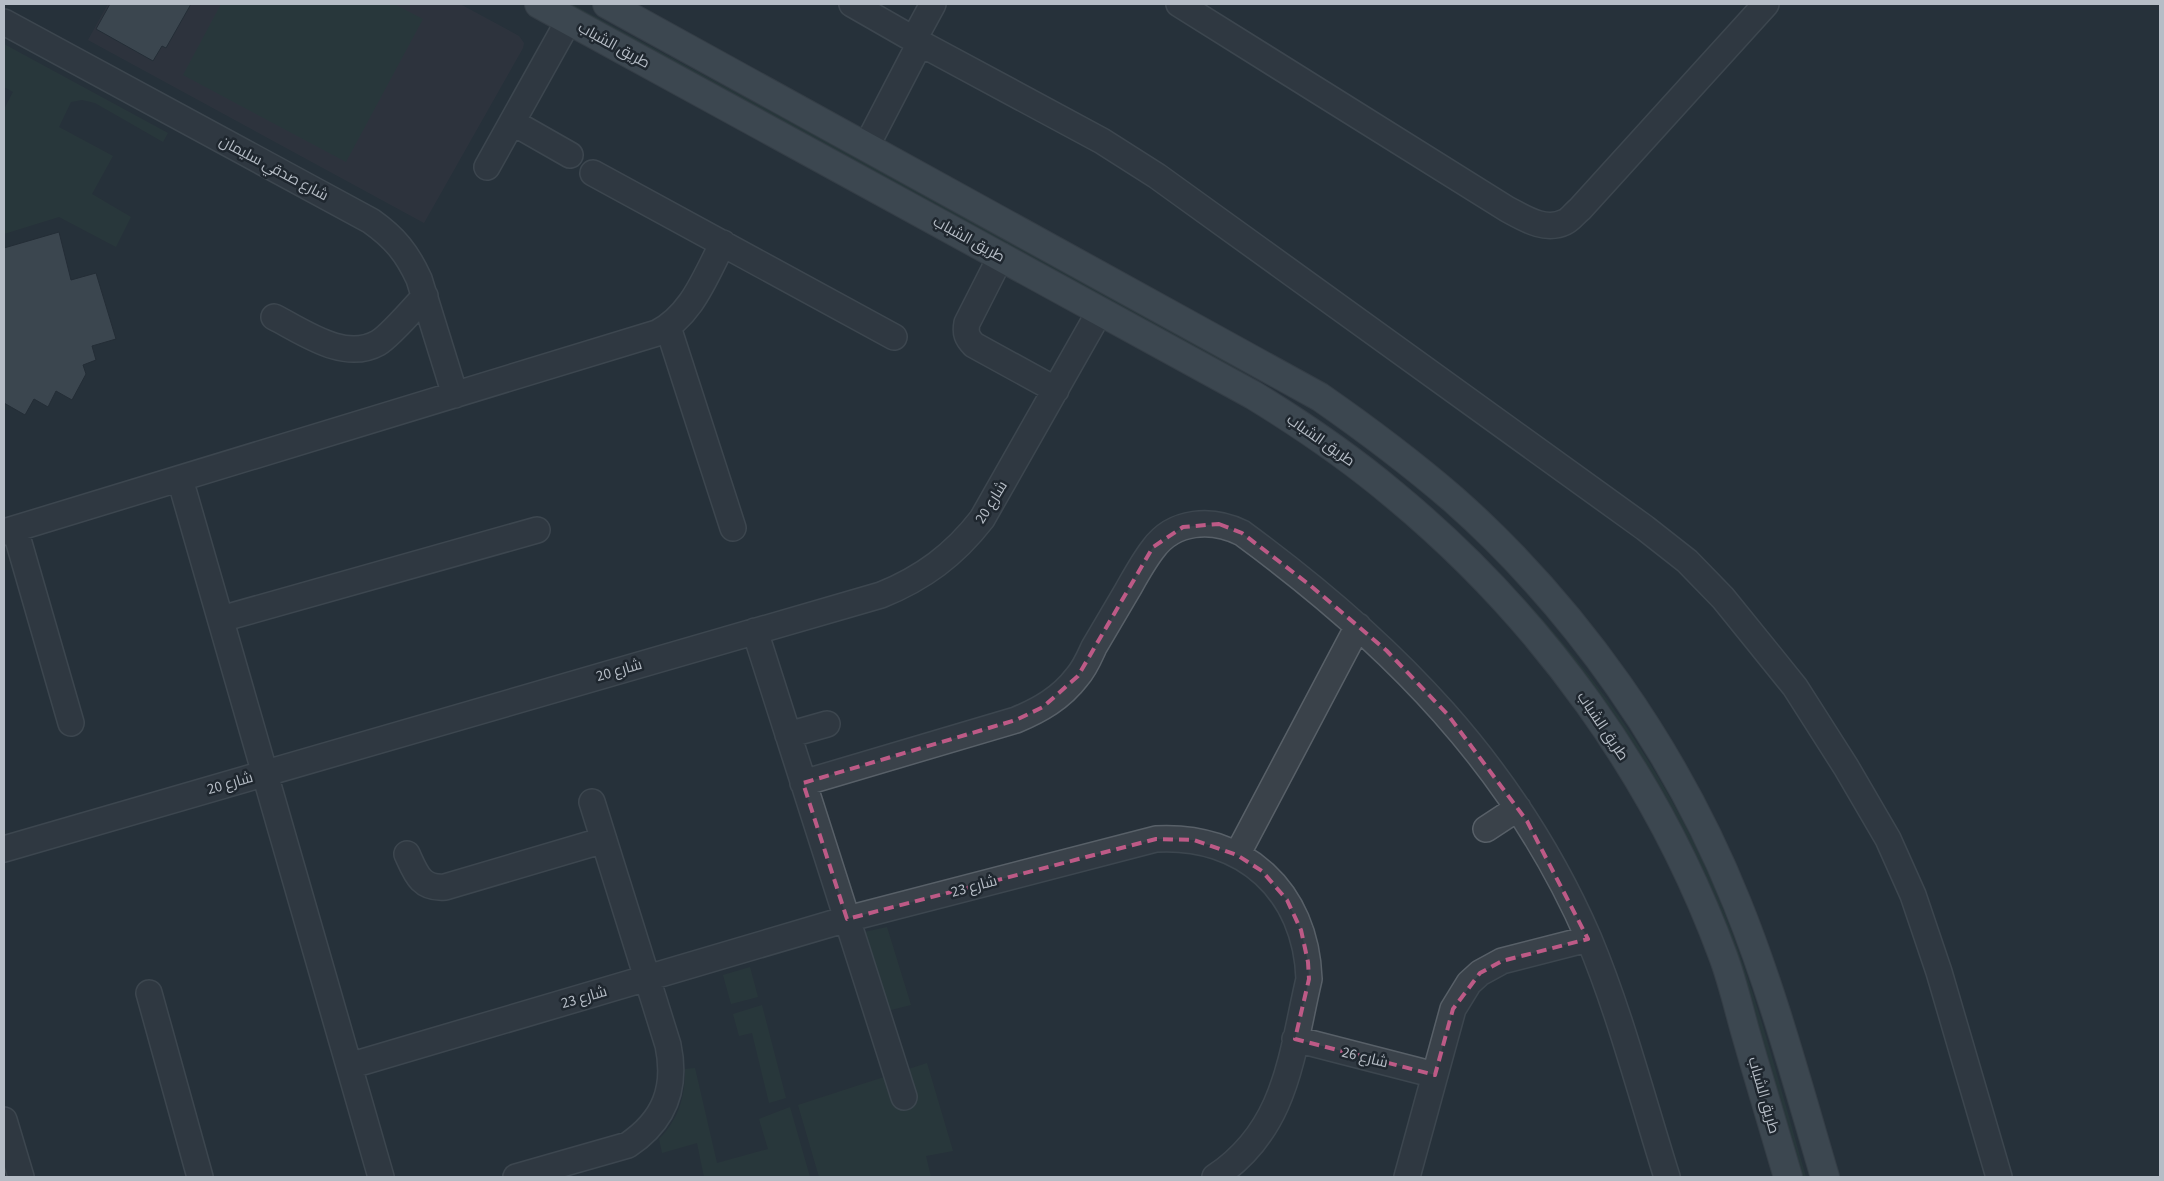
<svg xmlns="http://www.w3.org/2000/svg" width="2164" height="1181" font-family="'Source Sans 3',Cairo,sans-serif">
	<rect width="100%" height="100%" fill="#27313a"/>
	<path fill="#363742" d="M108,4H460L519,36L524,43L523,48L424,223L88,40Z"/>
	<path fill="#2b3f3d" d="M221,4H394L423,19L346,162L183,75Z
		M548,4H572C716,82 861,159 1004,238C1109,295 1216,350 1314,418C1470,526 1606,667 1692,839C1745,945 1773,1064 1806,1177H1790L1731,965L1564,664L1336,447Z
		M4,44L168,133L163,142L95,103L82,100L71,102L59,127L113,156L92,194L131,217L116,247L59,217L4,234V109L13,92L4,87Z
		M887,927L911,1005L883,1012L860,933Z
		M750,967L758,997L731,1004L723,975Z
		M762,1005L786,1098L769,1103L752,1033L739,1036L733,1014Z
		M927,1063L953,1151L926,1156L931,1177H819L798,1105Z
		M695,1068L717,1163L768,1149L759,1119L790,1107L810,1177H704L697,1143L662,1153L659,1139C679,1119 685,1097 685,1069Z"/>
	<path fill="#545f69" stroke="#212931" d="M110,4H191L166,48L162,46L153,61L96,29Z
		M59,232L71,280L96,273L116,339L92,346L96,360L83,365L86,374L72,400L56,391L48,407L34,399L25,415L4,403V248Z"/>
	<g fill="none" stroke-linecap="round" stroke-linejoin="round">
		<g stroke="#586068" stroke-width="28">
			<path id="minor" d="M852,4L920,43L1102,141L1157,176L1645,528L1687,561L1723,598L1795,687L1846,767L1888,839L1913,895L1939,972L1999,1177
				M1179,4L1507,209C1524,218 1545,232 1565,222C1570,220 1575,213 1580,209L1766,4
				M4,22L371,221C395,238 407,253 419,279L455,395
				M914,39L933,4
				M512,122L570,155
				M866,147L920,43
				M487,167L569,20
				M593,173L894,337
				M1001,256L967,323C965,333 967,338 974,345L1056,390
				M274,317C304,332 344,362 378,343C390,336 414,308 425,296
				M668,327L733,528
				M180,479L381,1177
				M15,529L71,723
				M4,532L657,333C692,315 705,277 723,243
				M221,619L537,530
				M755,631L904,1097
				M788,735L827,724
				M803,783L1016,720C1040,710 1061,698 1077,677C1085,668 1089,658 1094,647C1105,628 1116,610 1127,591C1135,577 1143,562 1153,549C1174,520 1212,518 1242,533C1392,643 1514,766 1589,939C1621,1016 1642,1098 1667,1177
				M1486,829L1518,808
				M4,849L881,595C923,578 954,555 982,519L1100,311
				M407,854C416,874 421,889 445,887L604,840
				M1237,855L1358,626
				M149,993L200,1177
				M1295,1039L1435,1075
				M349,1066L847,919L1156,839C1244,834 1306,891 1309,979C1291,1056 1287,1129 1215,1177
				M4,1120L21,1177
				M516,1177L628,1145C665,1120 677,1088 668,1045L592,802
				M1407,1177L1453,1009L1469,983L1480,973L1502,961L1588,939"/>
		</g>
		<g stroke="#464e56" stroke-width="30">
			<path id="major" d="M539,4L1253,395C1302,425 1349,457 1393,494C1541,616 1657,777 1723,956C1732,980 1738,1006 1745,1031C1759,1080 1774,1129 1788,1177
				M607,4L1320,397C1366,429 1410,462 1453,499C1576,608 1676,751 1737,903C1773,992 1798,1086 1825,1177"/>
		</g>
		<use href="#minor" stroke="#3a424a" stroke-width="25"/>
		<use href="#major" stroke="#58626a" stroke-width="28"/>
	</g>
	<path d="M0 0H2164V1181H0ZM1219,524L1242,533L1311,586L1387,651L1448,715L1527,821L1588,939L1502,961L1480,973L1453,1009L1435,1075L1295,1039L1309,979L1308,962L1301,930L1287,900L1262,871L1237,855L1194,840L1156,839L847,919L803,783L1016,720L1043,707L1078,676L1153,547L1183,527Z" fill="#27313a" fill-opacity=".55" fill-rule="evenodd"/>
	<path fill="none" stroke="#bd5a86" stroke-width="4" stroke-dasharray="10 6" stroke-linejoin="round" d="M1219,524L1242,533L1311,586L1387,651L1448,715L1527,821L1588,939L1502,961L1480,973L1453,1009L1435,1075L1295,1039L1309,979L1308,962L1301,930L1287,900L1262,871L1237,855L1194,840L1156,839L847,919L803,783L1016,720L1043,707L1078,676L1153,547L1183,527Z"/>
	<g text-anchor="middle" stroke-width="5" stroke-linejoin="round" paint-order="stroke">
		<g font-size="15" fill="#b6bdc6" stroke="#1f272f">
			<text transform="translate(614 45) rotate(29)" y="5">طريق الشباب</text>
			<text transform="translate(274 168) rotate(28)" y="5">شارع صدقي سليمان</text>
			<text transform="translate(969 239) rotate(29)" y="5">طريق الشباب</text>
			<text transform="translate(1321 440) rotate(35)" y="5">طريق الشباب</text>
			<text transform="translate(991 502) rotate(-58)" y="5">شارع 20</text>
			<text transform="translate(619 670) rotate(-16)" y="5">شارع 20</text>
			<text transform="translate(1603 726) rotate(56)" y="5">طريق الشباب</text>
			<text transform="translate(230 783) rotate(-16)" y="5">شارع 20</text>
			<text transform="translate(974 886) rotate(-15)" y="5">شارع 23</text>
			<text transform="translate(584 997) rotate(-16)" y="5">شارع 23</text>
			<text transform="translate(1365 1057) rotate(14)" y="5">شارع 26</text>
			<text transform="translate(1764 1095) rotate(74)" y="5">طريق الشباب</text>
		</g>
	</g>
	<rect width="2164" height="1181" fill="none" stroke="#b6bdc6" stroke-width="10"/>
</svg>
